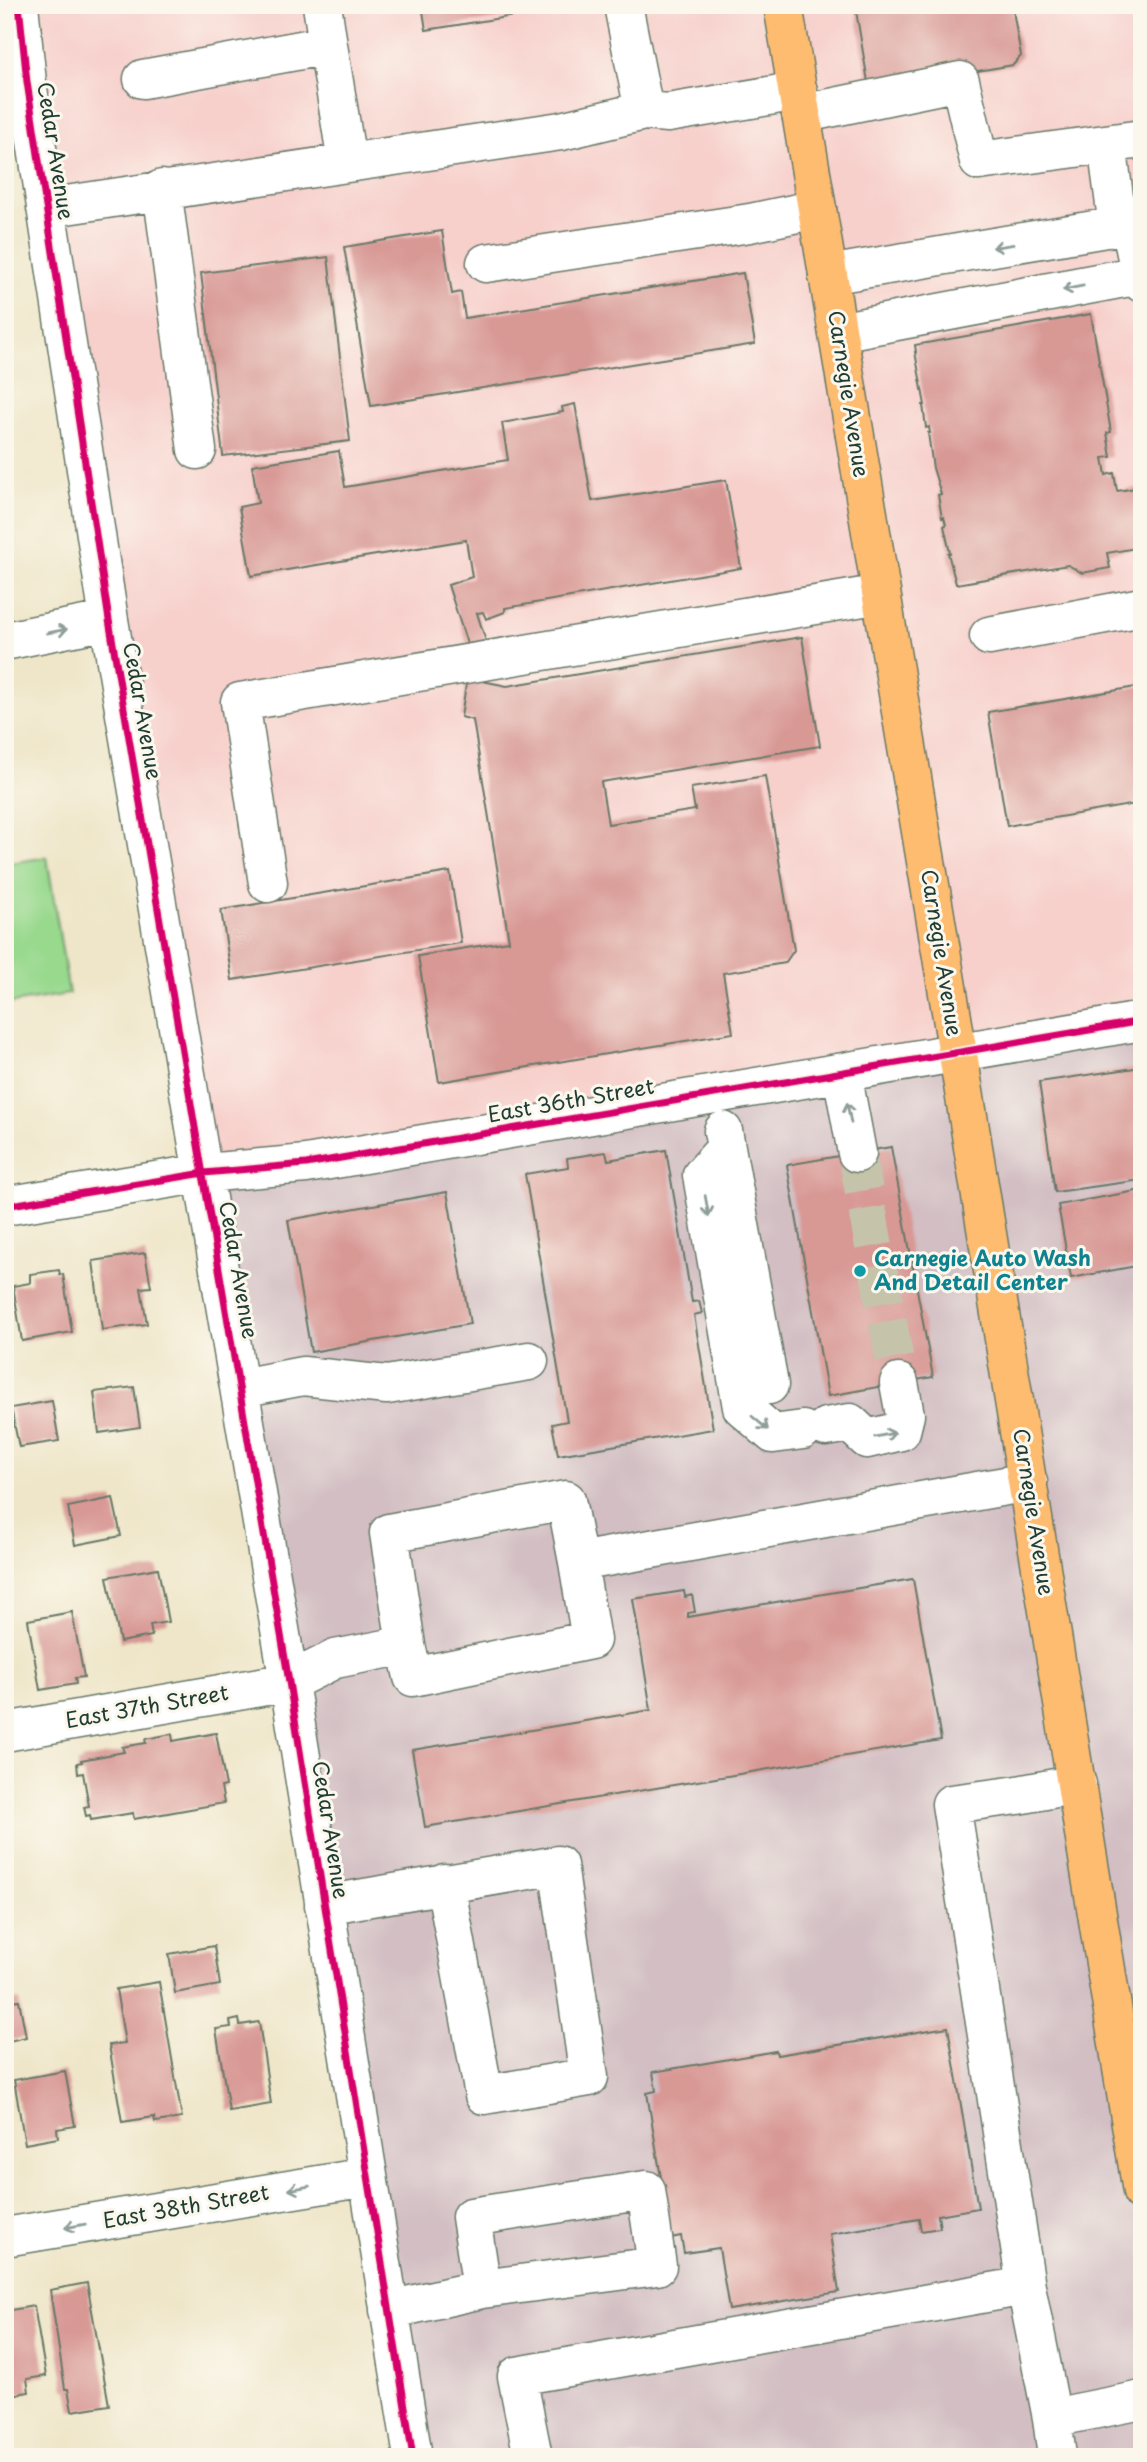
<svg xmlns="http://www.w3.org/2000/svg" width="1147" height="2462" font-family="'Playpen Sans',sans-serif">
	<rect width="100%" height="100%" fill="#fbf7ec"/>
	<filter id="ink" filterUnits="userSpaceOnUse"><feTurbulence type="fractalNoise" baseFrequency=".0143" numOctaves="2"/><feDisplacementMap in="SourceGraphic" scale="14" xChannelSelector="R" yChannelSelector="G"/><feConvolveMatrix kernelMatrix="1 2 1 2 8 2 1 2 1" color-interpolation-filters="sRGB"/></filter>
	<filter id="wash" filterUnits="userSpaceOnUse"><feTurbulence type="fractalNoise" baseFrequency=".00686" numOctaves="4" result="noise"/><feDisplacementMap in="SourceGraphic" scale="28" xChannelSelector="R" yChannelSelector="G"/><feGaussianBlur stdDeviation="1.57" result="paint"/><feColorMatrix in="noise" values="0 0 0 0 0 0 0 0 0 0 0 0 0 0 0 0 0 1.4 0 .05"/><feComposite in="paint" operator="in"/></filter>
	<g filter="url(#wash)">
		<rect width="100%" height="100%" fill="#efe6c9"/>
		<path fill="#f7d0cc" d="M19,5H1142V1021L204,1173Z"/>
		<path fill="#d2bec3" d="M1142,1021V2457H413L204,1173Z"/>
		<path fill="#99d98e" stroke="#5c8b61" stroke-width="2" d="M47,857L69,994L5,1004V864Z"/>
		<g id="blocks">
			<path fill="#d89894" d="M422,5H530L532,13L426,30Z
				M855,5H1012L1021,56L1013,65L877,88L868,82Z
				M442,231L452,294L461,292L465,318L743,273L755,344L371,406L344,247Z
				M328,257L350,441L223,456L201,273Z
				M1091,314L1111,432L1107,433L1111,457L1103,458L1106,475L1114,473L1117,491L1142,487V547L1107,553L1110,568L1082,573L1068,565L956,584L948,553H950L944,526L946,525L944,517L942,518L938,495L941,494L933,468L928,433H930L929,427L926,428L923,405H925L915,352H916L915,345Z
				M575,404L592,501L726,480L741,568L505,608V612L486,619L483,612L477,613L489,651L471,656L448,585L472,577L466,540L251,576L239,507L258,503L252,465L339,451L345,487L508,460L502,423L563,412L562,407Z
				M802,637L820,746L601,782L608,824L695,810L691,788L765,776L794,950L785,963L723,973L733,1033L439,1082L418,956L509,941L473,720L461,717L467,678L507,686Z
				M1142,686V803L1007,826L988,712Z
				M450,872L461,943L232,980L221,910Z
				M1142,1067V1180L1055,1192L1039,1082Z
				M891,1147L933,1377L828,1396L787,1165Z
				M666,1150L692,1302L699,1301L702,1313L694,1315L713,1429L558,1455L552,1424L567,1421L525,1174L568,1167L567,1158L606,1152L608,1160Z
				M1142,1190V1265L1071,1278L1058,1205Z
				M447,1192L470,1324L311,1352L288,1220Z
				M145,1253L151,1287L141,1288L147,1324L102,1330L93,1261Z
				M59,1270L60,1275L63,1274L72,1332L22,1341L13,1286L30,1283V1274Z
				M134,1387L140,1427L99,1433L94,1392Z
				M52,1401L59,1441L19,1447L11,1408Z
				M113,1498L121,1536L75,1545L68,1507Z
				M158,1568L168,1622L150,1625L152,1636L120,1642L107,1577Z
				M913,1579L941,1740L425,1827L412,1750L651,1710L633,1599L684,1591L685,1597L692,1595L695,1612L688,1613V1617Z
				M72,1612L84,1677L75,1678L76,1684L40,1690L28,1620Z
				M216,1733L226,1786L221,1787L224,1803L134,1819L133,1813L91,1820L90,1815L86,1816L84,1807L89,1806L83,1773L78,1774L77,1763L82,1762L81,1760L124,1752L122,1747L146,1743L145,1739L172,1734L173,1741Z
				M214,1946L220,1985L175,1993L169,1954Z
				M159,1982L182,2118L155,2122L154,2117L122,2122L109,2045L125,2043L116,1989Z
				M19,2000L26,2037L5,2042V2002Z
				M239,2019L240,2025L259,2022L271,2104L229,2111L216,2029L231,2027L230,2021Z
				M948,2027L978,2208L938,2215L940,2228L921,2231L919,2219L830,2234L839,2292L729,2310L719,2248L684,2253L681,2236L671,2238L647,2093L656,2091L653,2072L776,2051L777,2055Z
				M65,2071L75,2126L57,2129L58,2138L25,2144L14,2080Z
				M87,2283L109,2405L72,2411L68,2389H65L50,2290Z
				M34,2306L46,2376L27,2379L29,2392L11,2395L9,2382H5V2311Z"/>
		</g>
	</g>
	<g filter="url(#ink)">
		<use href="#blocks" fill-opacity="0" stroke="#687868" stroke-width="2"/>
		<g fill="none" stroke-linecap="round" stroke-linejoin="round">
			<path stroke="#c5c4ab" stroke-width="38" stroke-dasharray="38 19" stroke-linecap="butt" d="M857,1153L899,1383"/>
			<g stroke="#687868" stroke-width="41">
				<path id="minor" d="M19,5L27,82L109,620L289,1682L413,2457
					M623,5L644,111L668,113L798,91
					M328,45L347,162
					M143,79L328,45L322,5
					M801,114L960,81L979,161L1142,139
					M1107,144L1118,227
					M162,189L197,450
					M46,208L561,131L644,111
					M486,263L750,223L817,209
					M828,275L1130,224L1142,283
					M838,332L1140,275
					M989,636L1142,607
					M5,641L109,620
					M268,883L240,702L881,594
					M842,1073L857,1153
					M723,1131L769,1385
					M726,1148L702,1175L742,1407L773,1434L803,1430
					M5,1206L204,1173L306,1164L1142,1021
					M240,1388L303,1376L387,1385L529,1361
					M826,1427L850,1423L867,1439L901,1431L905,1415L899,1383
					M406,1645L389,1533L566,1500L578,1562
					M5,1732L289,1682L335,1659L406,1645L413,1677L591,1640L578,1562L1028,1482
					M324,1905L558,1865L589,2077L484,2095L445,1883
					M5,2237L367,2177
					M1026,2286L1052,2418L1057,2457
					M389,2310L482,2289L657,2266L646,2190L471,2217L482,2289
					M1052,2418L1142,2400
					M533,2457L517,2376L1026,2286L951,1804L1018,1795L1077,1784"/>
			</g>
			<g stroke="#687868" stroke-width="41">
				<path id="major" d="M783,5L951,1011L1142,2192"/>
			</g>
			<use href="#minor" stroke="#fff" stroke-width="38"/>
			<use href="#major" stroke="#fdbc70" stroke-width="38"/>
			<g stroke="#fbf7ec" stroke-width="11">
				<path id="cycleway" d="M19,5L27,82L109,620L289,1682L413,2457
					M5,1206L204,1173L306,1164L1142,1021"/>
			</g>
			<use href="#cycleway" stroke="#d6006c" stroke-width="7"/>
		</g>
		<defs><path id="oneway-shaft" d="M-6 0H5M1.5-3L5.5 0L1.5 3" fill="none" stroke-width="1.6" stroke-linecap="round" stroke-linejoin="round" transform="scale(1.75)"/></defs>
		<g stroke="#8f9e9a">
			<use href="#oneway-shaft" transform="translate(1003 246) rotate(171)"/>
			<use href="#oneway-shaft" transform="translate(1073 288) rotate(169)"/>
			<use href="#oneway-shaft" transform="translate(57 631) rotate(-11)"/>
			<use href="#oneway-shaft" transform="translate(849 1113) rotate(-101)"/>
			<use href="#oneway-shaft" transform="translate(707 1206) rotate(80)"/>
			<use href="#oneway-shaft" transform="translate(760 1423) rotate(40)"/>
			<use href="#oneway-shaft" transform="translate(885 1435) rotate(-12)"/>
			<use href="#oneway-shaft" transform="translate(299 2188) rotate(170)"/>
			<use href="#oneway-shaft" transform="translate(75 2226) rotate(170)"/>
		</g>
	</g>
	<circle fill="#0f9aa8" stroke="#fbf7ec" stroke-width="2.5" cx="860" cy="1271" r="7"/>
	<g text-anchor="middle" stroke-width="6" stroke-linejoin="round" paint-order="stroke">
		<g font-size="21" fill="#1f3d34" stroke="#fbf7ec">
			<text transform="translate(55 151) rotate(81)" y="7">Cedar Avenue</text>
			<text transform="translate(848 394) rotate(81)" y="7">Carnegie Avenue</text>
			<text transform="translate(142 711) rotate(80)" y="7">Cedar Avenue</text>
			<text transform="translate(941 953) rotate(81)" y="7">Carnegie Avenue</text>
			<text transform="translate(571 1101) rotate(-10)" y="7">East 36th Street</text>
			<text transform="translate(238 1270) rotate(80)" y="7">Cedar Avenue</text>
			<text transform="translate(1033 1512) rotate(81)" y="7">Carnegie Avenue</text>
			<text transform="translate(147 1707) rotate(-10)" y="7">East 37th Street</text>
			<text transform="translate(330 1830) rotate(81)" y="7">Cedar Avenue</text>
			<text transform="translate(186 2207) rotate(-10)" y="7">East 38th Street</text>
		</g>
		<g font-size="21" font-weight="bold" fill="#0d838f" stroke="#fbf7ec" text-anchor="start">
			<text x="874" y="1266">Carnegie Auto Wash<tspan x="874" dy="24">And Detail Center</tspan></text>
		</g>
	</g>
	<rect width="1147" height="2462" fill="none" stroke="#fbf7ec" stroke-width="28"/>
</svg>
